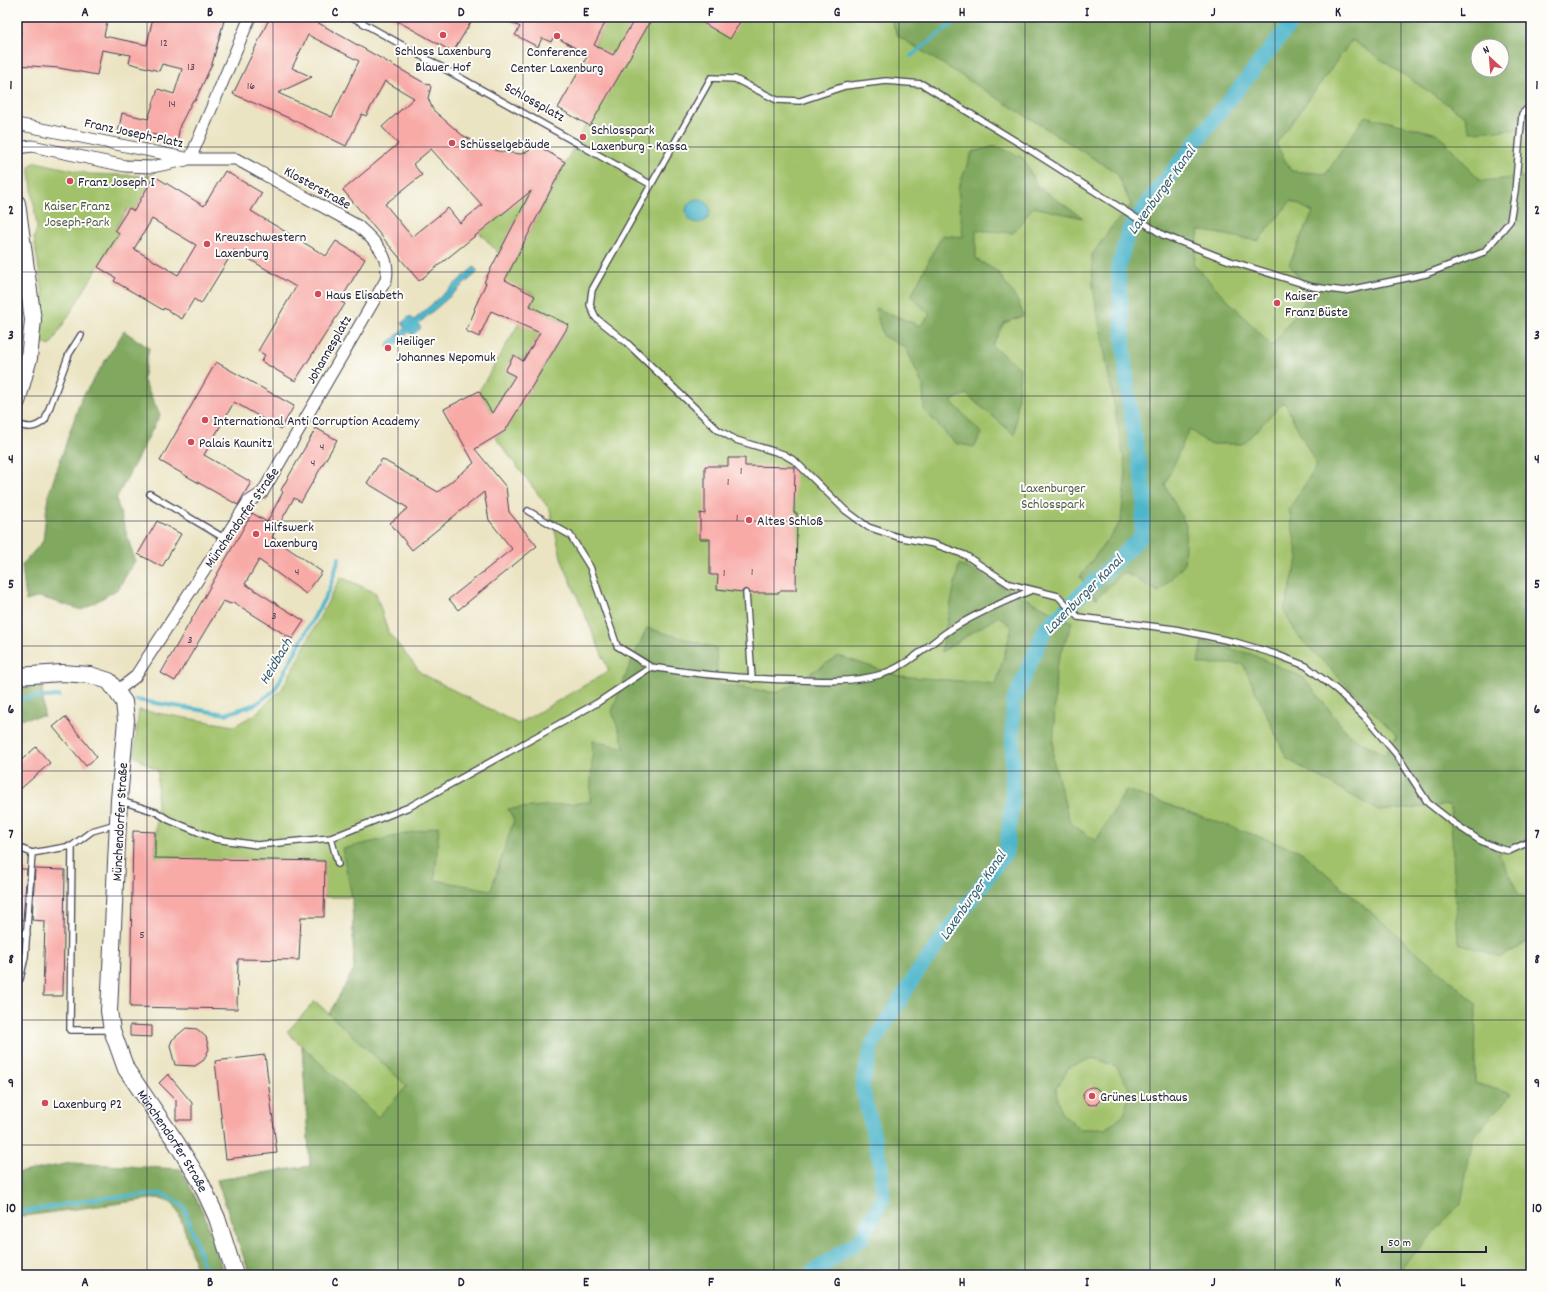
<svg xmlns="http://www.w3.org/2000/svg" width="1548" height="1292" font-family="Dekko,sans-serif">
	<rect width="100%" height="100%" fill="#fdfcf7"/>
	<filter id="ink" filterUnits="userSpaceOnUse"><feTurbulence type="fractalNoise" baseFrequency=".025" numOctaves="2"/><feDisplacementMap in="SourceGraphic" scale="8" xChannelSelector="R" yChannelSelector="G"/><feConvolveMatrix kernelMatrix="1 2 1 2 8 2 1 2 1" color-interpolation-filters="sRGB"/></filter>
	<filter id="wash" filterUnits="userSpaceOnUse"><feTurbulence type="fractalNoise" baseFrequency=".012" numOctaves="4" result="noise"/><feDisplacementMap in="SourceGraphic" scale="16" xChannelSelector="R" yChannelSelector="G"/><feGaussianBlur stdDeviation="0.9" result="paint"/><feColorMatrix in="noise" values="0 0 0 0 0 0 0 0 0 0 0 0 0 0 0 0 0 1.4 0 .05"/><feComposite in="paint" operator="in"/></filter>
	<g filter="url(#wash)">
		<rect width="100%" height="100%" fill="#ebe4c3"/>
		<path fill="#a1c26b" stroke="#627253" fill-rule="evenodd" d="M608,17H1531V1275H250L217,1180L310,1166L302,1046L287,1032L315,1001L329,1014L354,970L352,897H324V861L155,859L158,771L134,756L139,710L234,726L254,715L282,689L341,577L376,593L388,632L421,673L518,724L609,671L562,561L550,510L495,437L505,431L569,325L530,306L535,295L520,288L515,298L499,290L581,133L625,62L594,45ZM1478,46H1502V70H1478Z
			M36,162L90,174L154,176L134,211L128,208L115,230L119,233L50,346L40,342L43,294L34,238L37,228L29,166Z
			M531,191L499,254L479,232Z
			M519,323L540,333L523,361L513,355L505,371L515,376L492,413L479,391Z"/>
		<path fill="#80a85f" stroke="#51654d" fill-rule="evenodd" d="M890,17H1391L1396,24L1413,17H1531V837L1499,854L1519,895L1531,899V940L1501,957L1458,943L1450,805L1379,811L1287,759L1243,664H1198L1202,641L1251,654L1304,678L1349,735L1385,755L1397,736L1298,636L1284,611L1298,558L1289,509L1317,466L1284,402L1243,444H1209L1189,429L1165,485L1186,525L1184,564L1159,592L1124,572L1096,599L1080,577L1121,521L1126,471L1093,288L1092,255L1110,229L1131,205L1117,173L898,36ZM1352,40L1465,116L1470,132L1528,129L1525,177L1481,181L1438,134L1365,116L1326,174L1291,171L1276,144ZM1478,46H1502V70H1478ZM1291,201L1313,212L1289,264L1310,294L1272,346L1194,265L1199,230L1258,241Z
			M996,146L1023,158L1037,186L1083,218L1033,207L1013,233L976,230V259L998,272L1017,300L1024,316L1004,323L992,346L1020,368L1015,435L966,394L951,401L982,434L974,447L955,443L924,410L923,386L906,348L883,336L875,308L920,326L930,315L911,296L942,235L963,237L958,189L972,152Z
			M124,331L149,348L143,379L160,415L116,499L135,561L118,589L82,610L40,597L26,601L22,565L43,541L48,496L81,399Z
			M959,564L1072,622L1056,668L1053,759L1070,823L1096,841L1126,790L1300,851L1476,1003L1475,1083L1512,1094L1473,1137L1461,1203L1395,1275H250L217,1180L310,1166L302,1046L378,1117L407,1086L329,1014L354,969L352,897L342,849L439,826L435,880L491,890L514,820L508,809L590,802L593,741L625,748L612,711L629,667L647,628L716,648L718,684L777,693L839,656L899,676L996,684L1012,627L999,616L941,652ZM1093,1058L1116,1066L1129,1088L1125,1113L1106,1129H1080L1061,1113L1056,1089L1069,1067Z
			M42,685L44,716L17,719V686Z
			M71,1163L181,1169L204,1214L224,1275H198C194,1263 180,1209 173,1204C169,1201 162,1200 158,1198L17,1217V1173Z"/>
		<path fill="#4db6cb" stroke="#386c83" d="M686 211a12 12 0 1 1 24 0a12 12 0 1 1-24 0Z
			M474,267L478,272L418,324L421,328L412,335L409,332L390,350L386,345L405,328L402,323L410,316L414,320Z"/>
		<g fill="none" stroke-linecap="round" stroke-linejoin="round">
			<path stroke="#4db6cb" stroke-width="4" d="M911,56L961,17
				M17,699L59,696
				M136,700L226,714L256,704L274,691L329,590L339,558
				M17,1213L100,1198L162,1194L175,1200L184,1207L207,1275"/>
			<path stroke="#4db6cb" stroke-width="15" d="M809,1275L861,1239L883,1198L881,1166L862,1086L872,1045L917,973L1006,852L1012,804L1013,703L1045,629L1141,537L1145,495L1128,397L1118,269L1128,232L1155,193L1296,17"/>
		</g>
		<g id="blocks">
			<path fill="#f8aaa7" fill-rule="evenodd" d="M22,17H108L104,36L147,45L153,17H225L212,64L195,101L193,100L180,125L177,143L166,141L167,137L130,130L129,135L118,133L122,113L148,119L158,89L174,94L182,69L162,64L159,71L129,63L131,55L102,50L97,75L59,68L18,65Z
				M270,17H308L428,85L429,84L431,87L428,98L433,110L462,135L483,146L502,152L521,154L529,151L535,144L565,162L505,280L535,296L530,306L569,325L505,431L475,449L506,487L509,512L537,546L458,610L449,599L512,549L489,520L484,492L412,550L390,523L408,508L367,483L382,459L438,492L474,463L444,409L479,391L492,413L515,376L505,371L514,355L523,361L540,333L491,311L479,337L466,331L475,310L474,309L486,283L484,282L531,191L419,281L343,190L398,144L382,127L414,98L385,81L366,116L362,114L346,146L291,119L233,94ZM308,35L359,61L332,117L278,93L312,77L292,68ZM431,149L482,205L460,223L448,208L412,237L385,204L422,175L413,164Z
				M390,17H474L453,52Z
				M502,17H608L594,45L613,55L636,17H653L590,126L558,108L588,55L554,36L551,42L542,38L538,47L515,35L520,27Z
				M693,17H743L730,39Z
				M225,171L262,193L251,211L326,256L336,241L365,259L340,301L345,304L295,381L261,361L265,355L258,351L296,287L234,250L201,304L194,299L182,319L164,308L163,310L114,281L116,278L98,267L119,233L115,230L129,208L134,211L154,176L204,206ZM152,219L196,245L178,275L134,249Z
				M216,362L294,406L281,429L234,402L204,455L251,482L238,505L160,461Z
				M316,428L337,440L301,502L294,498L272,537L322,572L306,594L259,560L245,584L304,621L292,639L233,602L231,604L223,601L175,681L161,673L252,513L267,522L283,492L281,490Z
				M728,458H745V466L795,467L794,513H797L796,590H782L779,593H750L746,589L742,592L717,589L718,575H710V539H700V513L705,514V466H728Z
				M157,521L181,534L162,567L138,554Z
				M65,717L97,757L86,766L53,727Z
				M36,747L50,763L17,792V764Z
				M133,831L155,832V858L325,861L324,917H301L299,960L238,959L237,1009L130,1007Z
				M17,869H27L23,920H17Z
				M35,869L65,870L63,996H43L45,921L32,920Z
				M130,1025L152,1026V1037L130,1036Z
				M186,1028L197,1029L206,1037L209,1049L204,1060L195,1066L175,1065L170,1046L172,1040Z
				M265,1055L277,1153L226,1159L215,1061Z
				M168,1074L192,1103V1120H176V1100L159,1083Z
				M1083 1096a9 9 0 1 1 18 0a9 9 0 1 1-18 0Z"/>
		</g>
	</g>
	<g filter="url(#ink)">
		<use href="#blocks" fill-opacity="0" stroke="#403f4f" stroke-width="1"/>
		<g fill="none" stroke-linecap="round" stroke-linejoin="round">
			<g stroke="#403f4f" stroke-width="8">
				<path id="service" d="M352,17L650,184
					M1531,105L1522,114L1515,191L1510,221L1484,252L1426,274L1344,291L1313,287L1227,260L1163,235L1022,145L922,84L886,81L845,86L800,101L777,100L735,79L711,78L592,290L590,305L596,318L626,342L718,430L736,440L783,454L795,461L845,510L868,527L898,537L934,544L965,555L1009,584L1058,596L1078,617L1174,629L1235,642L1275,654L1306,666L1337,690L1364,716L1397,755L1428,803L1451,821L1479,840L1495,847L1509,851L1531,841
					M17,424C29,429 36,428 45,420L69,354L81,335
					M150,494L224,538
					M528,511L570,535L590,567L617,646L651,667
					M746,593L752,679
					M121,801L156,812L169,820L215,839L257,845L331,838L409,807L597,703L651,667C700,675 748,679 798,680C824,681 854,682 879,675C911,666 931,640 958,625C982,611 1007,600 1032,590
					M331,838L338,864
					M17,847L32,853L72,846
					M17,934H27
					M17,981L20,979L25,957L32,853
					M110,1030H70L72,846L92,831L116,824"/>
			</g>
			<g stroke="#403f4f" stroke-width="13">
				<path id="minor" d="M17,124L190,159H236L358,226C375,241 391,256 386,280L262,493L248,502L135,677L117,691
					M17,148L32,146L125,166L152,167L186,160
					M190,159L250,17"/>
			</g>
			<g stroke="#403f4f" stroke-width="18">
				<g id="secondary">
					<path d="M17,203L33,320L29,358L17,402"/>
					<path id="s1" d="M17,676L62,673L90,675L109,681L124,702L126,720L119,800L109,1011L112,1030L126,1069L176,1142L200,1181L217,1218L235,1275"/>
				</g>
			</g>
			<use href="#service" stroke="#fff" stroke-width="5.5"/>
			<use href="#minor" stroke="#fff" stroke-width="11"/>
			<use href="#secondary" stroke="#fff" stroke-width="16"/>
		</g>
	</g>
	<path fill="none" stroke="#22223b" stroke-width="1" stroke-opacity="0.55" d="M147,17V1275M273,17V1275M398,17V1275M523,17V1275M649,17V1275M774,17V1275M899,17V1275M1025,17V1275M1150,17V1275M1275,17V1275M1401,17V1275M17,147H1531M17,272H1531M17,396H1531M17,521H1531M17,646H1531M17,771H1531M17,896H1531M17,1020H1531M17,1145H1531"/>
	<g fill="#d1495b" stroke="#fdfcf7" stroke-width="1.5">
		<circle cx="443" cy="35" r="4"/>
		<circle cx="557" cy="36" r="4"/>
		<circle cx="583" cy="137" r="4"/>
		<circle cx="452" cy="143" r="4"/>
		<circle cx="70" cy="181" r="4"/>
		<circle cx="207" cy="244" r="4"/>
		<circle cx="318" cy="294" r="4"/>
		<circle cx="1277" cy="303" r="4"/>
		<circle cx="388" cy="348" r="4"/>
		<circle cx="205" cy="420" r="4"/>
		<circle cx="191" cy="442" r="4"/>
		<circle cx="749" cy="520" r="4"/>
		<circle cx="256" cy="534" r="4"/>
		<circle cx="1092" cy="1096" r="4"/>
		<circle cx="45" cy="1103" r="4"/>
	</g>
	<g text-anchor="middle" stroke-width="4" stroke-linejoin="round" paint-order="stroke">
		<g font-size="12" fill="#584456">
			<text x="164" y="46">12</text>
			<text x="191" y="70">13</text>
			<text x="251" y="89">16</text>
			<text x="172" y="107">14</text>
			<text x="322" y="450">4</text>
			<text x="313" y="466">4</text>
			<text x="741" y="474">1</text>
			<text x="728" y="485">1</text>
			<text x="737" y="521">1</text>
			<text x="297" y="575">4</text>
			<text x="752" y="575">1</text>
			<text x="724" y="576">1</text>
			<text x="274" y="619">3</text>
			<text x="190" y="643">3</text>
			<text x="142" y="938">5</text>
		</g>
		<g font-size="14" fill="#22223b" stroke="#fdfcf7" text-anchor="start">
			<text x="443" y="55" text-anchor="middle">Schloss Laxenburg<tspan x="443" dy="16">Blauer Hof</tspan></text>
			<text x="557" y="56" text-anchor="middle">Conference<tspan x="557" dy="16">Center Laxenburg</tspan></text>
			<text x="591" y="134">Schlosspark<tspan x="591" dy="16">Laxenburg - Kassa</tspan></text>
			<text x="460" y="148">Schüsselgebäude</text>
			<text x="78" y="186">Franz Joseph I</text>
			<text x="215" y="241">Kreuzschwestern<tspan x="215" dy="16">Laxenburg</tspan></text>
			<text x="326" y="299">Haus Elisabeth</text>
			<text x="1285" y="300">Kaiser<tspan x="1285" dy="16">Franz Büste</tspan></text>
			<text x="396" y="345">Heiliger<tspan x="396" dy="16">Johannes Nepomuk</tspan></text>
			<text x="213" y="425">International Anti Corruption Academy</text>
			<text x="199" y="447">Palais Kaunitz</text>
			<text x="757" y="525">Altes Schloß</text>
			<text x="264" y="531">Hilfswerk<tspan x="264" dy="16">Laxenburg</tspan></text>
			<text x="1100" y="1101">Grünes Lusthaus</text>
			<text x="53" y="1108">Laxenburg P2</text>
		</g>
		<g font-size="14" fill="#22223b" stroke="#fdfcf7">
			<text transform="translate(535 101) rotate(29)" y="5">Schlossplatz</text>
			<text transform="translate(134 132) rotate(12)" y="5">Franz Joseph-Platz</text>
			<text transform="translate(318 187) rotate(29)" y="5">Klosterstraße</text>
			<text transform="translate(328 349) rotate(-60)" y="5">Johannesplatz</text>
			<text transform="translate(241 517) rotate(-55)" y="5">Münchendorfer Straße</text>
			<text transform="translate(119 822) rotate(-87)" y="5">Münchendorfer Straße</text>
			<text dy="5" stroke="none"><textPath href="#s1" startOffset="575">Münchendorfer Straße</textPath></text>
		</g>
		<g font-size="14" fill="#4e5a4c" stroke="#fdfcf7">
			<text x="77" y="210">Kaiser Franz<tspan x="77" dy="16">Joseph-Park</tspan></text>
			<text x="1053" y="492">Laxenburger<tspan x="1053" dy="16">Schlosspark</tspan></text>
		</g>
		<g font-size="15" font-style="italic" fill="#335d75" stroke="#fdfcf7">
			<text transform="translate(1161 190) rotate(-54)" y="5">Laxenburger Kanal</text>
			<text transform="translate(1083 594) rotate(-45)" y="5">Laxenburger Kanal</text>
			<text transform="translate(275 661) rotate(-59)" y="5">Heidbach</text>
			<text transform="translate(972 895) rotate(-55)" y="5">Laxenburger Kanal</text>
		</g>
	</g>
	<rect width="1548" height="1292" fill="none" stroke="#fdfcf7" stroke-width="44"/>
	<g transform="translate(1490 58) rotate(334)"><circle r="19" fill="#fdfcf7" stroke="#a5a5ac"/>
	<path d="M0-3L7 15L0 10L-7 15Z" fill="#d1495b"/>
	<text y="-6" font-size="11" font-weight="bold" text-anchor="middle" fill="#22223b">N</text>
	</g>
	<path d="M1382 1246v6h104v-6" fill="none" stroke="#22223b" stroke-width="2"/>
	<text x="1388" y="1246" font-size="12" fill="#22223b" stroke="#fdfcf7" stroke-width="3" paint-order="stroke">50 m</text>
	<rect x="22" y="22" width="1504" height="1248" fill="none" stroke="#22223b" stroke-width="1.5"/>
	<g font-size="13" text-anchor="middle" font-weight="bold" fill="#22223b">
		<text x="85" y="16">A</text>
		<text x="210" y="16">B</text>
		<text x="335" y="16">C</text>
		<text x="461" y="16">D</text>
		<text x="586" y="16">E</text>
		<text x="711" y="16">F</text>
		<text x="837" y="16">G</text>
		<text x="962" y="16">H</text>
		<text x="1087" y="16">I</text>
		<text x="1213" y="16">J</text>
		<text x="1338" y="16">K</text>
		<text x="1463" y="16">L</text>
		<text x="11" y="89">1</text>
		<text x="1537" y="89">1</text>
		<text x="11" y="214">2</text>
		<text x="1537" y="214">2</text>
		<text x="11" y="339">3</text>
		<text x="1537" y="339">3</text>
		<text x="11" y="463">4</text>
		<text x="1537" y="463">4</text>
		<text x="11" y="588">5</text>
		<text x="1537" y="588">5</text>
		<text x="11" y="713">6</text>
		<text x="1537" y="713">6</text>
		<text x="11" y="838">7</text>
		<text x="1537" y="838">7</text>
		<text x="11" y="963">8</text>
		<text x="1537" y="963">8</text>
		<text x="11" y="1087">9</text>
		<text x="1537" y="1087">9</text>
		<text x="11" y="1212">10</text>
		<text x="1537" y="1212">10</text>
		<text x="85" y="1286">A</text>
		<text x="210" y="1286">B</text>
		<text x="335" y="1286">C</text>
		<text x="461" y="1286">D</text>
		<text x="586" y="1286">E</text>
		<text x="711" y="1286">F</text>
		<text x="837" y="1286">G</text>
		<text x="962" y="1286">H</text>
		<text x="1087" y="1286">I</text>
		<text x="1213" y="1286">J</text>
		<text x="1338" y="1286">K</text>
		<text x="1463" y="1286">L</text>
	</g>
</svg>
